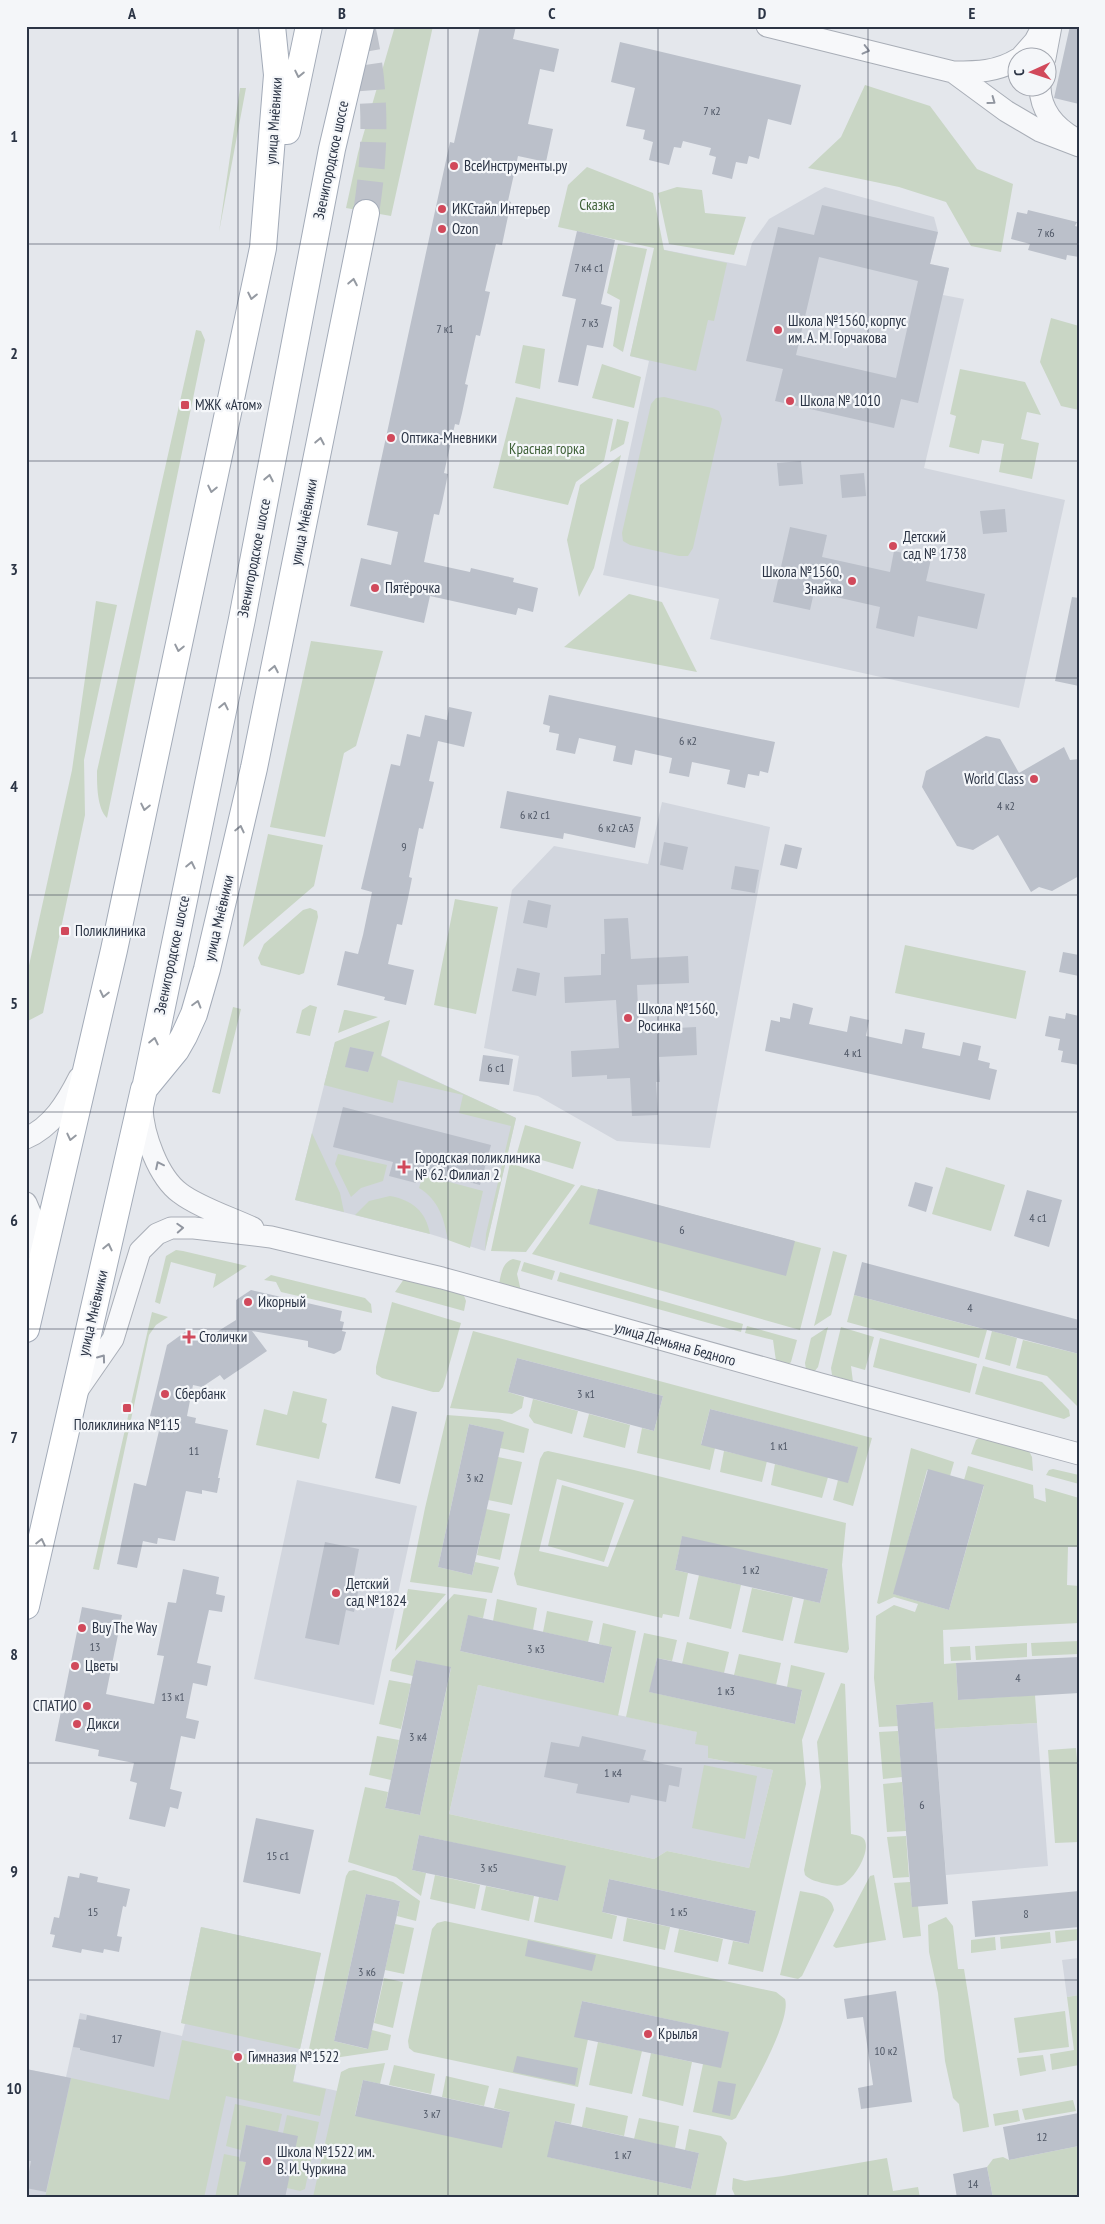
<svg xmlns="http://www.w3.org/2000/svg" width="1105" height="2224" font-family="'PT Sans Narrow',sans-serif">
	<rect width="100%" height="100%" fill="#e4e7ec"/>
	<path fill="#d2d6de" d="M825,187L934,217L938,232L930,264L949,268L943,295L964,299L924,468L1065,500L1019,708L710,639L719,599L603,575L649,361L630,356L655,248L746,266L752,243L769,219Z
		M662,802L770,827L710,1148L617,1141L538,1096L513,1091L519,1056L484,1048L512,890L554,846L648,864Z
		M335,1042L374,1052L516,1118L485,1251L430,1234L295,1200Z
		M297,1480L417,1506L374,1705L254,1679Z
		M478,1685L698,1732L708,1746V1758L773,1770L749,1868L667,1851L654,1859L449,1814Z
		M1037,1723L1048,1866L946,1875L935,1729Z
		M201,1927L321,1953L293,2081L342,2092L355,2198H26V2069L66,2077L80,2013L182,2036L185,2024L181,2023Z
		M1079,1958V1995L1067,1997L1062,1960Z"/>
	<path fill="#c9d6c5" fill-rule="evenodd" d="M395,26H433L391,216L346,208L358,153Z
		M865,85L930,106L977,169L1013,184L1001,252L971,246L946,202L899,187L808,168L841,137Z
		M240,88H246L219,232Z
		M587,167L653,193L664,250L727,263L714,321L708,320L696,371L630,356L654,248L558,227L568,185Z
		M677,187L702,190L705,213L746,217L734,255L669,244L658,193Z
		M618,244L647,249L623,352L613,346L620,300L607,293Z
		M1051,318L1079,326V410L1061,406L1040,362Z
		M196,330L201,331L205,340L107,818C97,808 97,785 97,771Z
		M523,345L545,349L540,389L515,383Z
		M602,364L641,377L634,408L592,398Z
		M960,369L1025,382L1041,415L1027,412L1021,439L1039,443L1032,479L999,472L1004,444L982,440L979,454L949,447L956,416L950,414Z
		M516,397L613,419L604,461L576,482L568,505L493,488Z
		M664,397L712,408L719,411L722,419L693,548L688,556H679L630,545L623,541L622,533L651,404L656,398Z
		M617,419L629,422L624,444L610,452Z
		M621,455L594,568L579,597L567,540L580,485Z
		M629,594L662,602L697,672L564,647Z
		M96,601L117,605L84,760L85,815L43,1013L26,1022V979L72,770Z
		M311,641L383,651L356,746L344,753L325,837L270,827Z
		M268,834L323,845L314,886L243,947Z
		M455,899L498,907L476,1014L434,1005Z
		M310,908L317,911L318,917L304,973L299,975L261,965L258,958L264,944L303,910Z
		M905,945L1026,971L1016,1019L895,993Z
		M310,1005L317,1007L310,1036L296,1033L302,1010Z
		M233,1007L241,1009L220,1094L212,1092Z
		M344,1010H346L378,1017L338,1033Z
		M390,1020L381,1056L516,1118L485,1251L486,1234L511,1126L459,1113L463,1095L398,1080L393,1103L324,1085L335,1042ZM350,1047L373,1052L368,1072L346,1067Z
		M525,1125L581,1142L573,1169L517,1153Z
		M312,1133L340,1193L344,1212L295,1200Z
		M338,1154L387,1165L383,1181L361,1188L351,1197L335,1164Z
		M510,1163L575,1185L526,1252L491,1251Z
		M946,1167L1005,1185L991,1231L932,1214Z
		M423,1175L483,1191L470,1248L448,1240C444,1219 439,1200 419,1188Z
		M581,1185L821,1248L800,1330L532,1254Z
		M390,1196C412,1200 426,1211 430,1234L355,1215L369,1201Z
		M176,1250L183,1251L247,1266L213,1288L216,1274L171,1262L160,1304L155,1302L166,1256Z
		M833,1251L847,1255L831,1315L814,1326Z
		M513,1259L521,1261L517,1274L521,1291L499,1284C501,1275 502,1262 513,1259Z
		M524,1262L555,1271L552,1280L521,1271Z
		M560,1272L743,1324L741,1332L557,1281Z
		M271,1275L365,1298L371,1304L372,1313L281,1292L276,1282L264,1280Z
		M404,1279L463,1293L466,1301L464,1311L395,1292Z
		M854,1295L987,1330L979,1358L847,1322Z
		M392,1302L461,1323L443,1387L439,1392H433L382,1378L376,1374V1367Z
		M152,1312L168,1317L156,1325L149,1335L99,1570L93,1569Z
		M747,1326L797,1340L791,1362L789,1364L776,1361L773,1340L745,1333Z
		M828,1327L818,1367L814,1372L806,1370L805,1363L811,1338Z
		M841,1327L874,1337L865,1370L851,1366L853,1382L832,1375L831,1368Z
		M473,1331L872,1438L853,1506L833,1500L838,1480L848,1482L857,1447L710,1409L701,1444L715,1448L710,1470L637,1453L642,1428L654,1431L663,1396L517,1358L508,1392L524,1397L522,1408L512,1414L450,1408Z
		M992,1331L1017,1338L1010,1366L985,1359Z
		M880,1338L977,1364L970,1393L873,1367Z
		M1023,1340L1079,1354V1408L1047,1376L1016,1368Z
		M983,1366L1042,1382L1069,1410L1070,1416L1064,1419L975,1394Z
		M293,1391L327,1399L322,1422L327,1424L319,1459L256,1445L264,1409L287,1415Z
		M533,1399L578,1411L572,1434L534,1423L529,1416Z
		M589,1414L630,1425L625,1448L583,1437Z
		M447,1415L499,1419L529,1429L524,1453L500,1448L503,1432L469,1424L438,1567L472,1575L475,1562L499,1567L492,1593L410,1582L425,1508Z
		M979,1438L1029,1451L1032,1457L1033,1471L971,1454L976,1440Z
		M911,1448L954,1462L950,1476L927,1470L894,1594L949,1610L984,1486L964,1480L968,1466L1033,1485L1034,1498L1046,1502L1045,1488L1079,1498V1547H1068L1067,1585L1079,1586V1623L943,1630L944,1664L956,1663L958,1700L1035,1695L1037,1723L935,1729L932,1702L896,1705L898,1726L879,1727L874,1678L876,1616L894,1605L915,1612L918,1604L894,1597L879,1604L877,1603Z
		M548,1451L634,1470L846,1523L842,1565L849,1649L847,1653L794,1643L804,1599L820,1603L828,1569L682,1537L675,1570L688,1573L679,1617L663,1614L662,1618L517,1585L514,1574L540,1459L544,1452ZM557,1479L634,1500L608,1567L539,1551Z
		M724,1451L767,1461L762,1482L720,1472Z
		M498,1457L522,1462L512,1505L488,1500Z
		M775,1464L828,1477L822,1498L771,1485Z
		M1053,1469L1079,1475V1484L1046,1475L1049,1470Z
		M562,1485L624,1503L604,1562L548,1546Z
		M486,1509L510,1514L500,1560L477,1555Z
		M699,1575L741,1585L731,1629L689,1619Z
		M752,1588L793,1597L783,1641L742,1632Z
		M408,1589L446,1594L395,1651Z
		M454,1594L487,1599L483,1618L468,1616L460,1651L604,1683L612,1648L599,1644L603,1623L636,1631L618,1716L478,1685L449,1814L654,1859L667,1851L749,1868L773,1770L708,1758V1746L695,1744L697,1732L626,1717L644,1633L677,1640L672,1661L657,1658L650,1692L795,1724L802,1691L787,1687L791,1665L825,1673L802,1740L806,1784L763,1972L728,1964L733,1941L749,1944L756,1911L609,1879L602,1912L617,1916L612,1939L534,1922L539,1897L558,1901L565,1867L419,1835L412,1870L426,1873L421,1896L396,1877L348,1862L365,1787L388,1792L385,1808L420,1815L451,1668L416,1660L413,1676L390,1671L392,1660Z
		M497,1599L537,1608L533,1630L493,1621Z
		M547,1611L593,1621L588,1642L543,1632Z
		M1079,1641V1654L1032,1656L1031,1643Z
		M687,1642L729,1652L724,1673L682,1664Z
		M1027,1643V1657L976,1660L975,1646Z
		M970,1646L971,1660L951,1661L950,1647Z
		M739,1654L781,1663L776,1685L734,1675Z
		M389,1680L411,1684L401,1729L379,1724Z
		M841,1683L845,1684L851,1834C855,1835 861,1835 864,1839C872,1851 853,1881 842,1885C835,1887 829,1884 822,1883C816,1881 810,1880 805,1875L804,1870L821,1787L817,1742Z
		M898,1731L902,1777L883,1779L879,1732Z
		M377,1736L399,1740L391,1780L369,1775Z
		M1076,1748L1079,1782V1842L1055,1843L1048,1750Z
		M704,1765L757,1776L745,1839L692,1828Z
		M902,1782L906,1831L887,1832L883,1784Z
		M906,1836L909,1877L893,1878L887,1837Z
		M354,1870L393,1882L420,1901L416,1921L397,1916L400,1901L366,1894L334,2041L367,2049L372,2030L391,2035L388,2050L334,2058L311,2054L309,2049L346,1876L349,1871Z
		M435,1875L480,1885L475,1909L430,1899Z
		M874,1875L886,1940L836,1948L833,1946L870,1876Z
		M910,1882L912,1906H918L921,1936L903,1938L894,1883Z
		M486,1886L534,1896L529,1921L481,1910Z
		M800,1891C813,1894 832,1894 834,1910L802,1976L798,1979L780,1975Z
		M946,1917L953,1926L958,1969H964L989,2127L963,2132L959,2104L953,2098L945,2061L938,1993L929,1952L928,1925Z
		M627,1918L670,1927L665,1950L623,1941Z
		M445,1921L776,1992L785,1999C792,2021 748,2095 736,2118L732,2120L693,2112L703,2064L728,2032L582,2001L575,2036L588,2039L578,2087L414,2052L409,2048L408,2041L432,1929L437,1923Z
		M395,1924L414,1928L404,1974L385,1970Z
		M201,1927L321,1953L300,2049L181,2023Z
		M679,1929L723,1939L718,1962L674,1952Z
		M1079,1929V1940L1056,1943L1055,1931Z
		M1050,1932L1051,1943L1001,1949L1000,1937Z
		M995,1937L996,1950L971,1953V1940Z
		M384,1978L403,1982L393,2028L374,2023Z
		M1079,1995V2065L1052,2070L1050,2054L1074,2050L1067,1997Z
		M1065,2011L1069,2047L1019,2053L1014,2018Z
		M182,2040L296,2065L293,2082L326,2089L320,2116L226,2096L204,2198H45L71,2078L169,2100Z
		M598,2042L642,2051L632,2094L589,2085Z
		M651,2053L692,2062L683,2106L642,2096Z
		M1043,2055L1046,2071L1020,2076L1017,2058Z
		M385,2063L380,2084L363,2080L355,2115L502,2147L510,2112L494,2108L499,2088L575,2104L571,2124L555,2121L548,2157L691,2189L699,2153L685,2150L689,2129L721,2136L727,2143L715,2198L313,2197L341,2072L349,2068Z
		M394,2065L435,2074L431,2094L389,2085Z
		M446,2076L489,2086L484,2106L442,2097Z
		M1073,2100L1076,2111L1025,2120L1022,2109Z
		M235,2104L282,2114L278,2132L246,2125L241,2150L226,2146Z
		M586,2107L628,2116L624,2136L582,2127Z
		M1018,2110L1020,2121L995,2126L993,2114Z
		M287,2115L319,2122L305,2189L300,2191L287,2188L283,2133Z
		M639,2118L679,2126L675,2148L634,2139Z
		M1079,2146V2198H993L987,2167L993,2159L1003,2157L1009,2160Z
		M224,2154L239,2157V2161L246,2162L238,2198H215Z
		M887,2158L893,2191L918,2187L920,2198H736L732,2189L733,2178L745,2181L783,2176Z"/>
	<path fill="#bbc0ca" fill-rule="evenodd" d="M480,26H516L513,39L559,49L554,72L540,69L528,124L553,129L546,162L518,156L508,201L511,202L502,245L496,244L485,291L490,292L483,323L480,336L476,335L465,384L468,385L462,413L459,425L455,424L444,473L448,474L442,503L439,515L434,514L424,562L470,572L471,568L505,576L514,578L513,582L538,588L533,612L518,608L516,615L430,596L424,623L350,606L361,558L391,565L398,532L367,525L450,142L454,143Z
		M1070,26H1079V104L1054,98Z
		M620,42L801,85L791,125L768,119L759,159L749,156L747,164L736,162L732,179L712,174L716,157L709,155L711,148L683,141L681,148L674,147L669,165L649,160L653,142L643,139L645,130L626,126L635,88L611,82Z
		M822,205L938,232L930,264L949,268L918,403L901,399L894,428L775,401L783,369L746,361L778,227L814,235ZM819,257L918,281L896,378L796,355Z
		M1028,210L1077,222L1075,226L1079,227V257L1067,255L1066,260L1028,250L1030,244L1011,239L1017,212L1027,214Z
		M577,231L615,240L601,304L612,307L603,348L587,345L578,386L558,382L576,299L562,296Z
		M801,461L803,484L779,486L777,463Z
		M864,473L866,496L842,498L840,475Z
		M1005,509L1007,532L983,534L980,511Z
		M790,527L827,535L822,557L890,572L894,551L931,559L926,581L985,594L977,629L918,616L914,637L876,628L880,607L814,592L810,610L773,602Z
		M1072,597L1079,598V686L1055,681Z
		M549,695L775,742L768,773L760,771L759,776L748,774L745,788L727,784L730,770L692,762L689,777L669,773L672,758L635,750L632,765L613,761L616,746L579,738L575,754L556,750L559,734L549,732L550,726L543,724Z
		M449,707L472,712L464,747L438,741L429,781L434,782L423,829L419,828L409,877L412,878L408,898L402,925L397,924L388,964L414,970L406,1005L384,1000L385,997L337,985L345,951L358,954L363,935L372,892L361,889L391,764L400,766L407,734L420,737L425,715L447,720Z
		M986,736L1000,739L1019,773L1064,747L1070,760L1079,759V876L1052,891L1039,887L1031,892L998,835L973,850L957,846L922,787L926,771Z
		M507,791L641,817L635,848L564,833L563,839L500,828Z
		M664,842L688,847L683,870L660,865Z
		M785,844L802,848L797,869L780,865Z
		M735,866L759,870L755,893L731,889Z
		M528,900L551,905L547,928L523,923Z
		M628,918L631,959L688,956L689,983L637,985L639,1030L696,1027L697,1055L659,1057L660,1082H656L658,1115L632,1116L630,1078L607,1079V1075L572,1077L571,1051L619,1048L616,1000L565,1003L564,977L601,975V954H605L604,919Z
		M1063,952L1079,955V976L1059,972Z
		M517,968L540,973L536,996L512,991Z
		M793,1003L813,1008L809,1024L847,1032L850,1016L869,1020L866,1036L902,1044L905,1029L925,1033L922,1048L960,1056L963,1042L981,1046L978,1060L990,1063L989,1068L997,1070L990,1100L765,1051L771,1020L780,1022V1017L790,1019Z
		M1066,1013L1079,1016V1065L1061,1062L1063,1051L1058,1050L1060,1039L1045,1036L1049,1016L1065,1019Z
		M350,1047L374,1052L368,1072L345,1067Z
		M483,1055L513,1059L509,1085L479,1081Z
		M343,1107L491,1145L480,1185L419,1169L416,1183L389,1176L393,1162L333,1147Z
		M915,1182L933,1187L926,1212L908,1206Z
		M598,1189L795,1241L786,1276L589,1224Z
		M1027,1190L1062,1200L1049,1247L1014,1236Z
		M862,1262L1079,1320V1354L854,1295Z
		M251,1290L342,1311L340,1321L344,1322L342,1331L346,1332L341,1350L334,1354L308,1347V1341L252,1331L267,1351L224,1380L220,1375L202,1387L193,1385L187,1416L196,1418L195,1423L228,1430L218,1478H220L217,1493L202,1490V1494L186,1491L175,1541L158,1538L157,1544L143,1541L137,1568L117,1564L134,1483L146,1486L162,1418L150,1416L167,1345L185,1332H192L199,1343L236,1320V1300Z
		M517,1358L663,1396L654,1431L508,1392Z
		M392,1406L417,1412L400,1484L375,1478Z
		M710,1409L858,1447L848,1483L701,1445Z
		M469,1424L504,1432L472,1575L438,1567Z
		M928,1469L984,1485L949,1610L893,1594Z
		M682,1536L828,1569L820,1603L675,1570Z
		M325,1542L359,1549L352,1586L359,1587L354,1612L346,1610L339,1645L305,1638Z
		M183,1569L219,1577L216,1594L225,1596L222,1612L209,1610L197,1663L211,1666L207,1686L193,1683L186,1718L199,1721L195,1739L181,1736L170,1789L182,1792L178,1809L170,1807L165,1827L129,1819L137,1783L130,1781L134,1763L98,1756L99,1750L55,1741L82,1607L122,1615L106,1694L154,1704L164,1656L157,1655L164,1621L168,1602L176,1603Z
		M468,1615L612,1647L604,1683L460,1651Z
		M1079,1657V1693L958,1700L956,1663Z
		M657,1658L802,1690L795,1724L649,1692Z
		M416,1660L451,1667L420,1815L385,1808Z
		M933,1702L948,1904L912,1907L896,1705Z
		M582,1736L646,1750L643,1760L682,1768L679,1787L669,1785L666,1802L631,1795L629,1803L576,1793L578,1784L544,1777L551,1742L579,1747Z
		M256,1818L314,1830L300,1894L243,1882Z
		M419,1835L566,1866L558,1901L412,1870Z
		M80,1873L98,1877L97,1882L130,1889L126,1907L123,1906L117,1936L122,1937L119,1952L104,1949L103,1953L82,1949L81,1953L52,1947L55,1935L50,1934L54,1917L59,1918L68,1876L79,1878Z
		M609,1879L756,1911L749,1944L602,1912Z
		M1079,1891V1927L975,1937L972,1901Z
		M366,1894L400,1901L368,2049L334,2041Z
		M528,1940L596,1955L592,1971L525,1956Z
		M896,1991L912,2102L861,2109L858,2088L873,2085L863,2017L847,2019L844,1999Z
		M582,2001L729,2032L721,2068L574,2037Z
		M87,2015L161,2031L154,2067L80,2050V2048L73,2047L79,2019L86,2020Z
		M517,2056L578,2068L575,2085L513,2072Z
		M26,2069L71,2078L46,2192L26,2188L31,2161H26Z
		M363,2080L510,2112L502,2148L355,2116Z
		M718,2081L736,2084L730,2116L712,2112Z
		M1079,2113V2146L1009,2160L1003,2127Z
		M555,2121L699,2153L691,2189L547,2157Z
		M246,2125L298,2136L285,2198H238L246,2162L239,2161Z
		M987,2167L993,2198H957L953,2174Z"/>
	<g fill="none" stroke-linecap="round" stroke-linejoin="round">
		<path stroke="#bfc3cb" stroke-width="26" stroke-dasharray="26 13" stroke-linecap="butt" d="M362,26C377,89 376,150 366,213"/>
		<g stroke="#a9aeb7" stroke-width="23">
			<path id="minor" d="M767,26L953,72L1006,111L1040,131L1079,146
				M1020,58L1035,41L1043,26
				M1045,58L1051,26
				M953,72C977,72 997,72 1018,59
				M1040,88C1041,111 1055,127 1074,138
				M142,1108C143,1134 158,1177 180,1193C198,1207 232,1218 253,1228
				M26,1138C52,1127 67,1102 79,1078
				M26,1203L34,1222L40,1258
				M77,1391L113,1339L140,1251L157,1234L171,1228H194L271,1237L442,1278L821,1384L1079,1454"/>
		</g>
		<g stroke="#a3abb8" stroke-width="28">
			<path id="major" d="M287,131L309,26
				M146,1084L242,619L332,149L361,26
				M26,1329L114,950L263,248L277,75L272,26
				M26,1606L144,1089L176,1050L184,1036L194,1014L207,969L254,768L366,213"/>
		</g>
		<use href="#minor" stroke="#f7f8fa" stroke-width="21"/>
		<use href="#major" stroke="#fff" stroke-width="26"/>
	</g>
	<defs><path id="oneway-chevron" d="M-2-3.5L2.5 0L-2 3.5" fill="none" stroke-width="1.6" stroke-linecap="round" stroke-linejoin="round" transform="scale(1.25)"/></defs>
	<g stroke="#9196a0">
		<use href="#oneway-chevron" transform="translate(866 50) rotate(14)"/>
		<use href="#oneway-chevron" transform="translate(992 101) rotate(36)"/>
		<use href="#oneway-chevron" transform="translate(159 1165) rotate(-116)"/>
		<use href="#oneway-chevron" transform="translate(180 1228) rotate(-3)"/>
		<use href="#oneway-chevron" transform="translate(102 1358) rotate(-54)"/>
	</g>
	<g stroke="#959aa2">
		<use href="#oneway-chevron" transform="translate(299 74) rotate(102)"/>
		<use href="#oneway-chevron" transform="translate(353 282) rotate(-79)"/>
		<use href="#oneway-chevron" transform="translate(252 296) rotate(102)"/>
		<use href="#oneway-chevron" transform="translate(320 441) rotate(-79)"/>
		<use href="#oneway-chevron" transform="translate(269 478) rotate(-79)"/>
		<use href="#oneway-chevron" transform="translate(212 489) rotate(102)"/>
		<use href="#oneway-chevron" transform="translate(179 648) rotate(102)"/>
		<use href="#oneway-chevron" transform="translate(274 669) rotate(-79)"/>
		<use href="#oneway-chevron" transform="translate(224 706) rotate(-78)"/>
		<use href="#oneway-chevron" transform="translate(145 807) rotate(102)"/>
		<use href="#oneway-chevron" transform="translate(240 829) rotate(-77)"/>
		<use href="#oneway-chevron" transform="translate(191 865) rotate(-78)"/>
		<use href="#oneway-chevron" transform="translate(104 994) rotate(103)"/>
		<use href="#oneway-chevron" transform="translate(197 1004) rotate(-74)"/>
		<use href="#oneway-chevron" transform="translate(154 1041) rotate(-78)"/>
		<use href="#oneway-chevron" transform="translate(71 1137) rotate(103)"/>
		<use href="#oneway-chevron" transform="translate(108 1247) rotate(-77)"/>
		<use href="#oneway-chevron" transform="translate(41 1542) rotate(-77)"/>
	</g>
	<path fill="none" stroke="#2b3445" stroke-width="1" stroke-opacity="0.55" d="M238,26V2198M448,26V2198M658,26V2198M868,26V2198M26,244H1079M26,461H1079M26,678H1079M26,895H1079M26,1112H1079M26,1329H1079M26,1546H1079M26,1763H1079M26,1980H1079"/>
	<g fill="#d1495b" stroke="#f4f6f9" stroke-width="2">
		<circle cx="454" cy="166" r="5"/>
		<circle cx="442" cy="209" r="5"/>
		<circle cx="442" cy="229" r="5"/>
		<circle cx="778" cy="330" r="5"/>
		<circle cx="790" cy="401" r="5"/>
		<rect x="180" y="400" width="10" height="10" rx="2.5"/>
		<circle cx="391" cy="438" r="5"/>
		<circle cx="893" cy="546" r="5"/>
		<circle cx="852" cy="581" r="5"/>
		<circle cx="375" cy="588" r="5"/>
		<circle cx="1034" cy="779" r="5"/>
		<rect x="60" y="926" width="10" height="10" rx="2.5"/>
		<circle cx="628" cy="1018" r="5"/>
		<path d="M401.5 1159.5h5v5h5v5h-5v5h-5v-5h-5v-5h5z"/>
		<circle cx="248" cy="1302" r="5"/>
		<path d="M186.5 1329.5h5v5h5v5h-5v5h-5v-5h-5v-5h5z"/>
		<circle cx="165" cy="1394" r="5"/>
		<rect x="122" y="1403" width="10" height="10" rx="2.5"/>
		<circle cx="336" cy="1593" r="5"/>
		<circle cx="82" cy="1628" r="5"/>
		<circle cx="75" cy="1666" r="5"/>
		<circle cx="87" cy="1706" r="5"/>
		<circle cx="77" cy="1724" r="5"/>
		<circle cx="648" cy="2034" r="5"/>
		<circle cx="238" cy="2057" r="5"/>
		<circle cx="267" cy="2161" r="5"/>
	</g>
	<g text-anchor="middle" stroke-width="4.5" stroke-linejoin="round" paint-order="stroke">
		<g font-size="12" fill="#4f5766">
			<text x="712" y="115">7 к2</text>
			<text x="1046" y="237">7 к6</text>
			<text x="589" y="272">7 к4 с1</text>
			<text x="590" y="327">7 к3</text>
			<text x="445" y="333">7 к1</text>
			<text x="688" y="745">6 к2</text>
			<text x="1006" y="810">4 к2</text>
			<text x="535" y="819">6 к2 с1</text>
			<text x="616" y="832">6 к2 сА3</text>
			<text x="404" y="851">9</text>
			<text x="853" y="1057">4 к1</text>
			<text x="496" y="1072">6 с1</text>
			<text x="1038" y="1222">4 с1</text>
			<text x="682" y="1234">6</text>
			<text x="970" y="1312">4</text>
			<text x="586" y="1398">3 к1</text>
			<text x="779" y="1450">1 к1</text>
			<text x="194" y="1455">11</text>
			<text x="475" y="1482">3 к2</text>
			<text x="751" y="1574">1 к2</text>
			<text x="95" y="1651">13</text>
			<text x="536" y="1653">3 к3</text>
			<text x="1018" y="1682">4</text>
			<text x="726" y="1695">1 к3</text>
			<text x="173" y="1701">13 к1</text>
			<text x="418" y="1741">3 к4</text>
			<text x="613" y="1777">1 к4</text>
			<text x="922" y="1809">6</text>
			<text x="278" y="1860">15 с1</text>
			<text x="489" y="1872">3 к5</text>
			<text x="93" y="1916">15</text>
			<text x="679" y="1916">1 к5</text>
			<text x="1026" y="1918">8</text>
			<text x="367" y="1976">3 к6</text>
			<text x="117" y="2043">17</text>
			<text x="886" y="2055">10 к2</text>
			<text x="432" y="2118">3 к7</text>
			<text x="1042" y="2141">12</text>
			<text x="623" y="2159">1 к7</text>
			<text x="973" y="2188">14</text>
		</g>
		<g font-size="15" fill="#2b3445" stroke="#f4f6f9">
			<text transform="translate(274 121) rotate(-86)" y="5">улица Мнёвники</text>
			<text transform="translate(331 160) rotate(-78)" y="5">Звенигородское шоссе</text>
			<text transform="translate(304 522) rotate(-79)" y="5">улица Мнёвники</text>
			<text transform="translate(254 558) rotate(-79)" y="5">Звенигородское шоссе</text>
			<text transform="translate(219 918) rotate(-77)" y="5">улица Мнёвники</text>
			<text transform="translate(172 955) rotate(-78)" y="5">Звенигородское шоссе</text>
			<text transform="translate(93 1313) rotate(-77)" y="5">улица Мнёвники</text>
			<text transform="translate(675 1344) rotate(16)" y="5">улица Демьяна Бедного</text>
		</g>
		<g font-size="15" fill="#2b3445" stroke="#f4f6f9" text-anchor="start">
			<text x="464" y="171">ВсеИнструменты.ру</text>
			<text x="452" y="214">ИКСтайл Интерьер</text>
			<text x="452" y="234">Ozon</text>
			<text x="788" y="326">Школа №1560, корпус<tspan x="788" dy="17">им. А. М. Горчакова</tspan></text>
			<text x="800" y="406">Школа № 1010</text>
			<text x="195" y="410">МЖК «Атом»</text>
			<text x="401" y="443">Оптика-Мневники</text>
			<text x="903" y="542">Детский<tspan x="903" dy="17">сад № 1738</tspan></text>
			<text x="842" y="577" text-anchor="end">Школа №1560,<tspan x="842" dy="17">Знайка</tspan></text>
			<text x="385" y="593">Пятёрочка</text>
			<text x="1024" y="784" text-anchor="end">World Class</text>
			<text x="75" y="936">Поликлиника</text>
			<text x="638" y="1014">Школа №1560,<tspan x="638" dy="17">Росинка</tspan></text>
			<text x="415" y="1163">Городская поликлиника<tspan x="415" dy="17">№ 62. Филиал 2</tspan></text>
			<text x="258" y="1307">Икорный</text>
			<text x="199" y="1342">Столички</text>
			<text x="175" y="1399">Сбербанк</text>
			<text x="127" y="1430" text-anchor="middle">Поликлиника №115</text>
			<text x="346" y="1589">Детский<tspan x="346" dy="17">сад №1824</tspan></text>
			<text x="92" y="1633">Buy The Way</text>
			<text x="85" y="1671">Цветы</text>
			<text x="77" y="1711" text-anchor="end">СПАТИО</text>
			<text x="87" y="1729">Дикси</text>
			<text x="658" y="2039">Крылья</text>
			<text x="248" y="2062">Гимназия №1522</text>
			<text x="277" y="2157">Школа №1522 им.<tspan x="277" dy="17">В. И. Чуркина</tspan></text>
		</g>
		<g font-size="15" fill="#3f6138" stroke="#f4f6f9">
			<text x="597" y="210">Сказка</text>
			<text x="547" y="454">Красная горка</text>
		</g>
	</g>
	<rect width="1105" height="2224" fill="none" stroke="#f4f6f9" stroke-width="55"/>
	<g transform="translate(1032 72) rotate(267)"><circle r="24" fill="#f4f6f9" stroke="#a4a8b1"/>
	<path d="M0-4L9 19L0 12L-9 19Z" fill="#d1495b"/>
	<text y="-8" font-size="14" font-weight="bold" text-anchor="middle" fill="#2b3445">С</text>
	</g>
	<rect x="28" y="28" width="1050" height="2168" fill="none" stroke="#2b3445" stroke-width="2"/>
	<g font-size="16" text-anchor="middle" font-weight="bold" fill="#2b3445">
		<text x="132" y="19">A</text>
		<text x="342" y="19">B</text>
		<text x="552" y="19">C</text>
		<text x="762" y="19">D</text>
		<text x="972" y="19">E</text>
		<text x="14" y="142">1</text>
		<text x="14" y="359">2</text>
		<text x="14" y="575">3</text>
		<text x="14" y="792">4</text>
		<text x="14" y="1009">5</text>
		<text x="14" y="1226">6</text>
		<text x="14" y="1443">7</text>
		<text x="14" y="1660">8</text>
		<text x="14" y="1877">9</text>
		<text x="14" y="2094">10</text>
	</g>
</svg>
